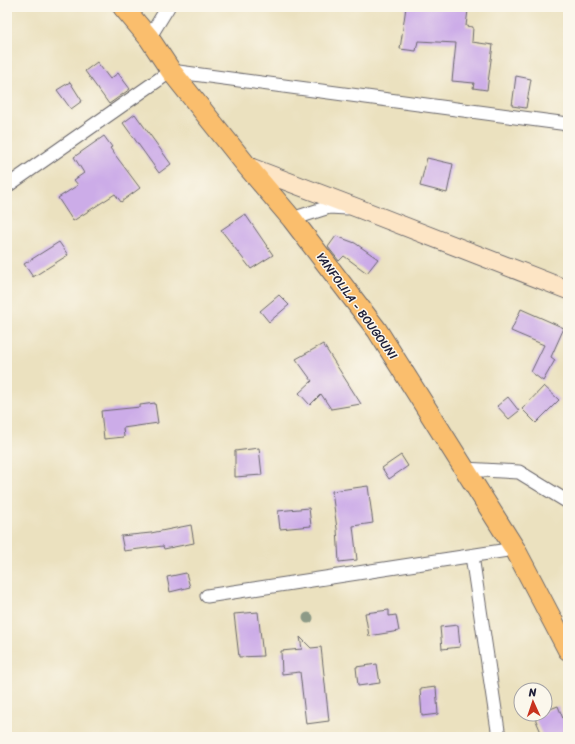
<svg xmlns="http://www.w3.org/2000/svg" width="575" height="744" font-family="Sriracha,sans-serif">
	<rect width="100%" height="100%" fill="#fbf7ec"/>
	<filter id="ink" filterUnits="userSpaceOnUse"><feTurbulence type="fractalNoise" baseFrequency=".025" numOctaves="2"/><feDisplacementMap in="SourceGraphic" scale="8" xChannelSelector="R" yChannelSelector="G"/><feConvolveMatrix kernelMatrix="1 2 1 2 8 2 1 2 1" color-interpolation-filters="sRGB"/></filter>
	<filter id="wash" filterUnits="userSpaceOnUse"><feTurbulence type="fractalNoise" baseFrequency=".012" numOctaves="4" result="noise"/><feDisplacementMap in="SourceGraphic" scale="16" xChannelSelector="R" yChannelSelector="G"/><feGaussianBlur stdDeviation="0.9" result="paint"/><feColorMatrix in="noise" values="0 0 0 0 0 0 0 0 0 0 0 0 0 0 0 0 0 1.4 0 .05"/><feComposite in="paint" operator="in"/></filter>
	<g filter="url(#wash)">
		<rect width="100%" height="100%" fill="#ebe1bf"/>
		<g id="blocks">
			<path fill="#ccace8" d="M406,7H450L468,10L466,26L473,27L472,42L493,45L487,90L473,88L474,83L452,81L456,43L418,41L416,51L400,49Z
				M97,62L110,79L118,73L130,89L109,104L85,71Z
				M516,76L531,79L526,108L512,106Z
				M70,82L82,101L71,109L57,90Z
				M135,114L171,164L159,173L123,123Z
				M104,136L112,147L110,148L140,188L121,202L115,194L73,221L58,198L78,185L74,180L84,173L74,157Z
				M427,158L453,164L447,193L420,186Z
				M245,214L273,255L251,269L221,230Z
				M336,236L355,243L378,259L367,273L344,256L339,261L328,247Z
				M59,242L68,255L33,277L24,264Z
				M279,295L289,305L269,322L260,311Z
				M521,309L564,328L551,357L555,360L543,381L531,372L544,345L511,331Z
				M323,344L361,404L331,409L321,394L310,405L299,393L312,381L296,359Z
				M544,386L559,400L536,423L522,409Z
				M508,397L519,411L509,419L497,406Z
				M155,403L158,423L123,428L124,437L104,439L101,411L140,407V405Z
				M259,448L262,475L235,477V451Z
				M401,455L408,466L389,479L382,468Z
				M368,486L373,523L353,526L357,560L339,562L337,529L332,491Z
				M309,508L311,526L280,529L278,511Z
				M191,525L194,543L164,549L163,546L124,551L121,536L151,533Z
				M186,573L190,587L170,592L167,577Z
				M389,610V616L396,615L399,631L369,636L365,613Z
				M258,612L263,656L239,657L234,614Z
				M458,625L460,647L442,649L440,627Z
				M300,637L311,648L321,647L329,721L306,724L300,672L282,674L281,651L302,649Z
				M377,664L380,683L358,686L356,667Z
				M436,687L438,714L422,716L420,689Z
				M558,706L568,731V737H543L534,716L539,714H545V711Z"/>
		</g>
	</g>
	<g filter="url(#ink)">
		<use href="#blocks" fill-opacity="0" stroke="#686569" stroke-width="1"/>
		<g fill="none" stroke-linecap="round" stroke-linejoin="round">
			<g stroke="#686569" stroke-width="15">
				<path id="street" d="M149,38L168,7
					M7,186L171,71L568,124
					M292,219L329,207L347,208
					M464,469L519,472L568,502
					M472,556L499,737
					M207,596L515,549"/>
			</g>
			<g stroke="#686569" stroke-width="20">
				<path id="secondary" d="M247,166L360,209L568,290"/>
			</g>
			<g stroke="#686569" stroke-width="22">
				<path id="primary" d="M123,7L149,38L171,71L247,166L292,219L377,330L515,549L568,650"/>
			</g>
			<use href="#street" stroke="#fff" stroke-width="13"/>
			<use href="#secondary" stroke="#fde5c5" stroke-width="18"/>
			<use href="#primary" stroke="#fabe6d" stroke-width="20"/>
		</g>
		<circle fill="#8d9a87" cx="308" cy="618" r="5.5"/>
	</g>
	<g text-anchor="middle" stroke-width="3" stroke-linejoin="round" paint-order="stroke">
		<g font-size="12" fill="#22223b" stroke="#fbf7ec">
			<text transform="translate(357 306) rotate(54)" y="4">YANFOLILA - BOUGOUNI</text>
		</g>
	</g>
	<rect width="575" height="744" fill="none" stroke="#fbf7ec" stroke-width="24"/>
	<g transform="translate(533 702) rotate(357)"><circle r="19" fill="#fbf7ec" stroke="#a4a2a5"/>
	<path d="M0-3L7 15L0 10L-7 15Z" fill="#c8321e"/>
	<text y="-6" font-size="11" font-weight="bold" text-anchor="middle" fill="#22223b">N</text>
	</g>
</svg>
